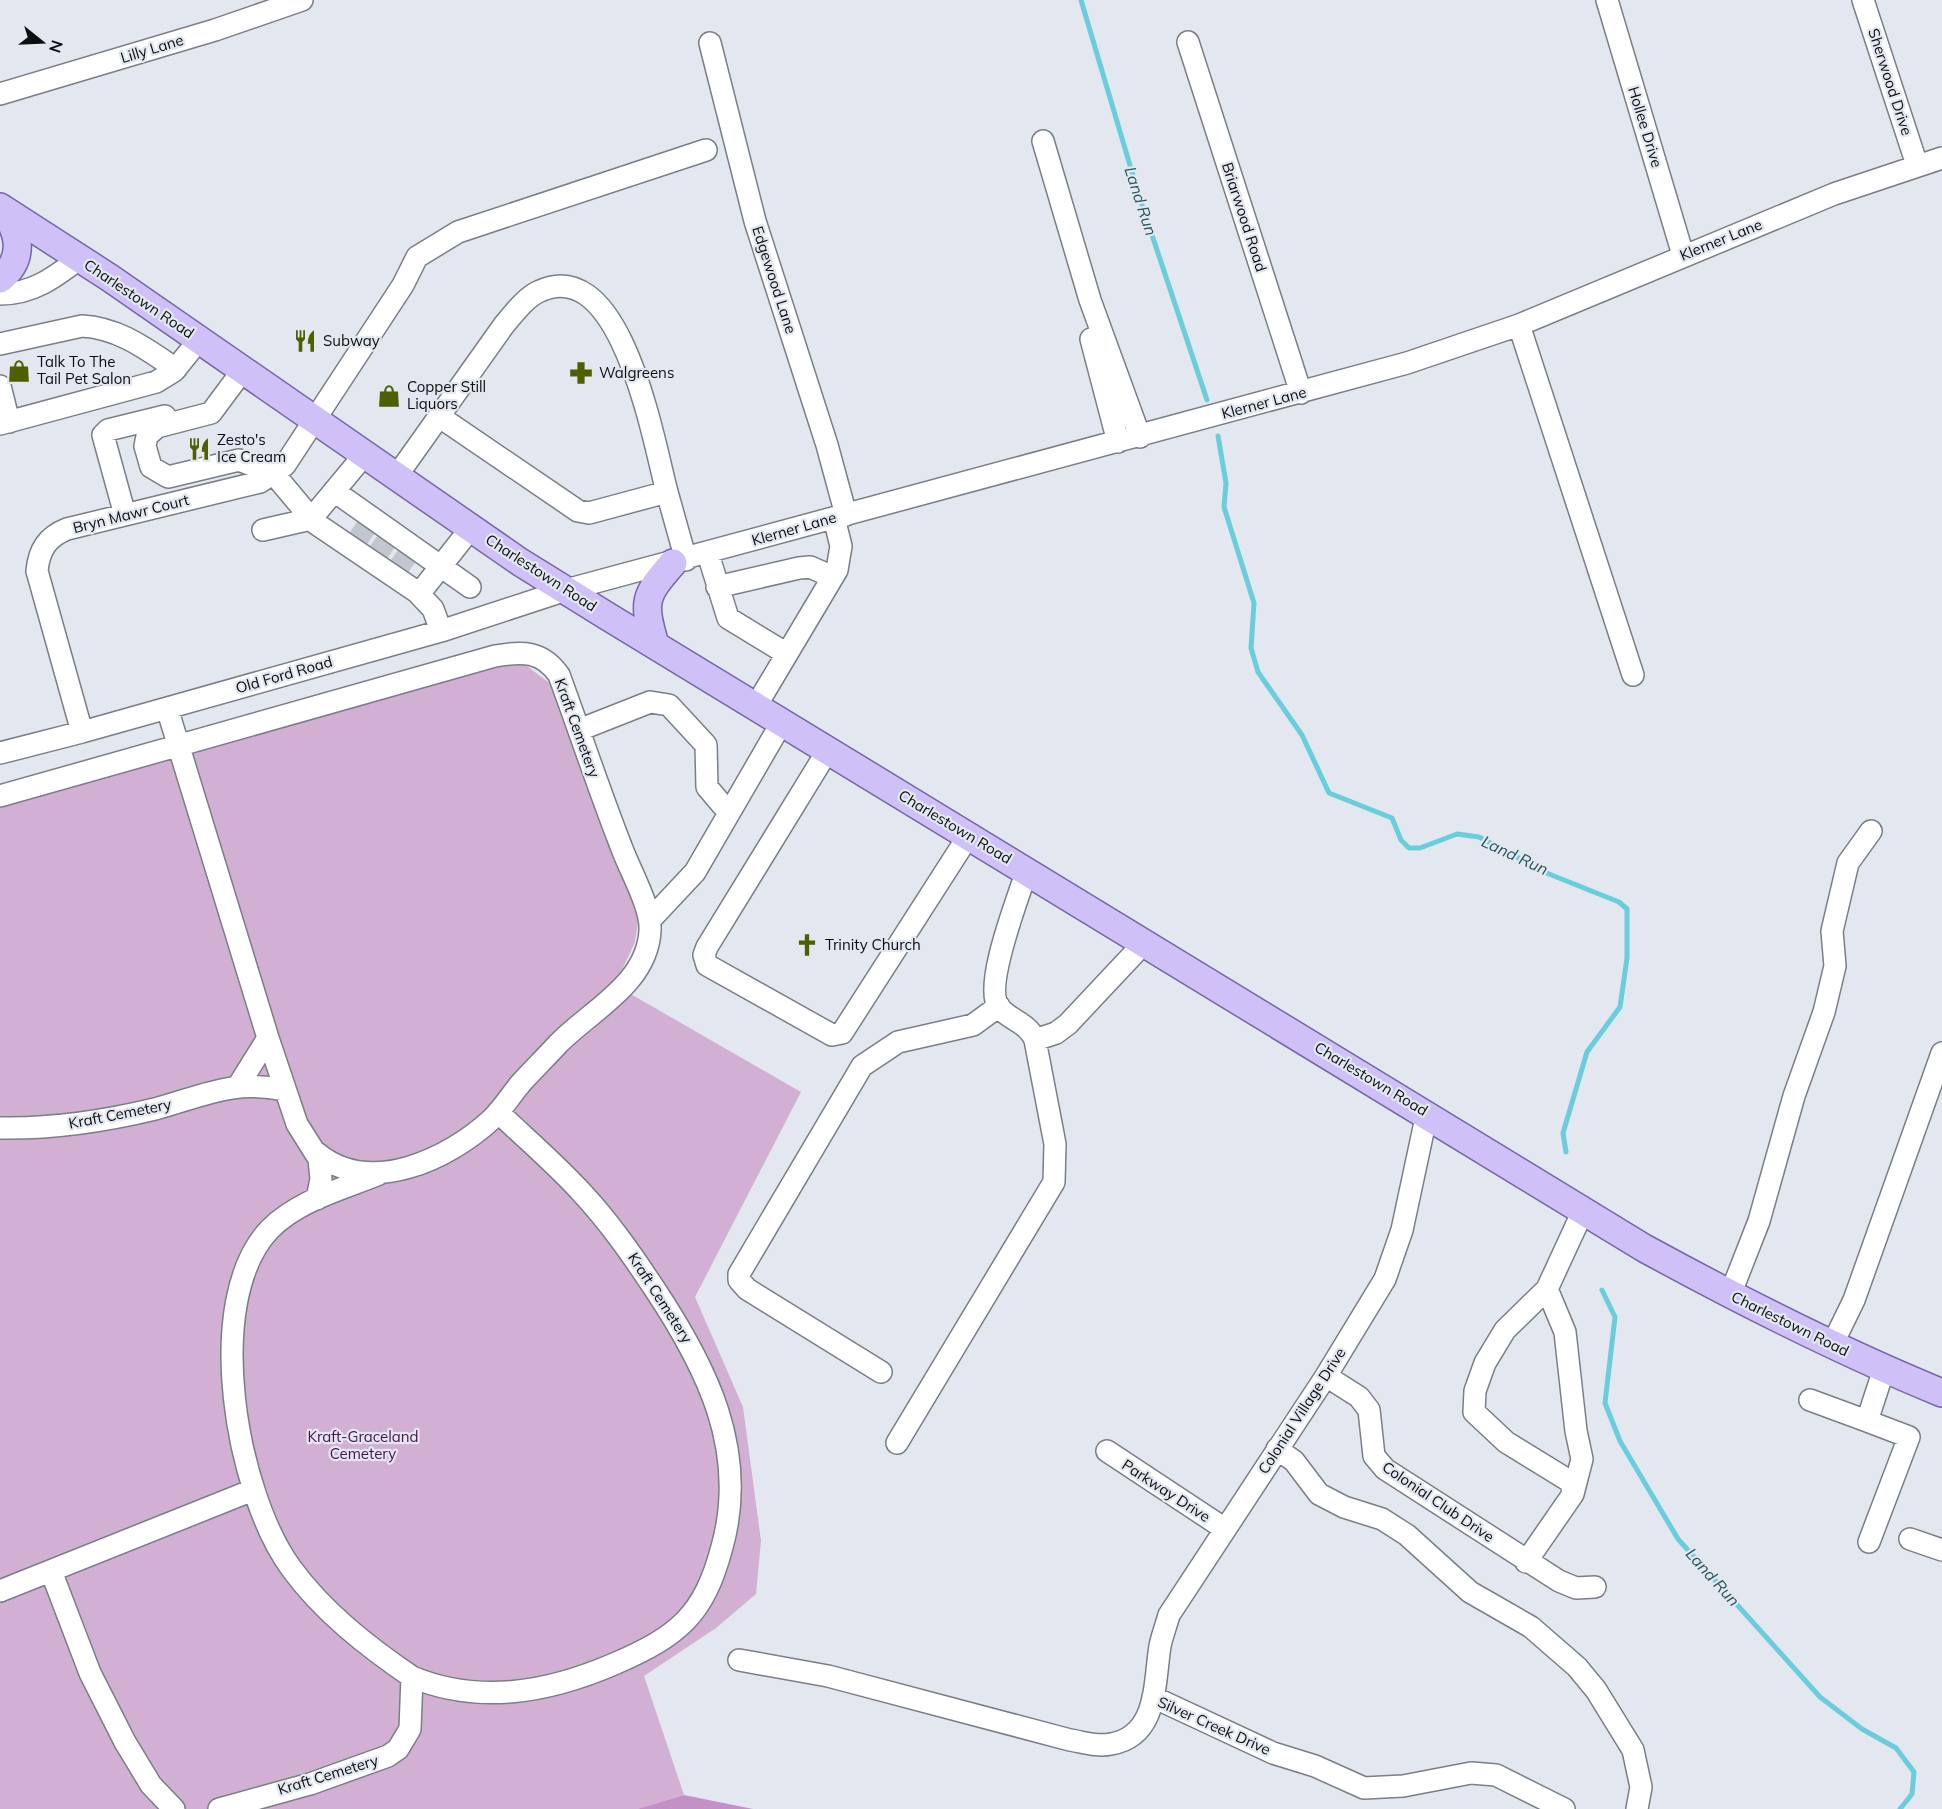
<svg xmlns="http://www.w3.org/2000/svg" width="1942" height="1809" font-family="Mulish,sans-serif">
	<rect width="100%" height="100%" fill="#e2e7f0"/>
	<path fill="#d2b0d4" d="M507,658L523,663L556,688L639,916L635,942L615,985L801,1092L695,1297L743,1407L761,1541L756,1594L716,1628L644,1676L684,1795L637,1809H0V791Z"/>
	<path fill="#c391c7" d="M684,1795L753,1809H637Z"/>
	<g fill="none" stroke-linecap="round" stroke-linejoin="round">
		<path stroke="#6acddb" stroke-width="5" d="M1081,0L1140,199L1207,400
			M1218,436L1226,483L1224,507L1254,603L1251,648L1258,672L1302,735L1329,793L1392,818L1401,840L1409,848H1420L1457,834L1479,837L1549,874L1619,902L1627,909V958L1620,1007L1587,1052L1563,1133L1566,1152
			M1602,1290L1615,1317L1605,1403L1620,1441L1678,1539L1820,1697L1862,1729L1896,1748L1914,1772L1912,1794L1900,1809"/>
		<path stroke="#c2c6cf" stroke-width="21" stroke-dasharray="21 10" stroke-linecap="butt" d="M358,539L370,521
			M378,553L391,535
			M399,567L412,549"/>
		<g stroke="#7a7e86" stroke-width="24">
			<path id="minor" d="M1607,0L1683,255
				M1863,0L1917,165
				M1188,42L1301,393
				M710,43L755,221L827,445L846,515
				M0,94L215,30L302,0
				M1043,141L1090,300L1140,437
				M0,294C33,294 55,277 80,258
				M1519,325L1633,675
				M1091,339L1118,442
				M0,344L82,326C119,328 146,349 176,369
				M243,370L211,413L157,427L147,436L145,446L151,467L168,477L239,460L274,474L315,523L417,592L433,609L441,631
				M0,386L9,422
				M0,424L156,382L174,371L199,340
				M396,477L504,325C514,313 526,297 540,291C622,253 654,444 667,492L589,513L578,511L440,417
				M334,491L470,587
				M667,492L686,560
				M125,515L103,435L108,430L165,416
				M263,530L311,519L365,454
				M708,554L728,618L787,654
				M717,587L799,568L810,567L833,577
				M419,594L471,528
				M756,706L837,570L841,546L834,518
				M167,708L268,1038L238,1086
				M579,730L650,702L669,705L706,745L707,787L729,813
				M82,732L37,571C39,550 47,537 67,529L260,482L285,465L403,285L417,257L458,232L706,150
				M828,750L707,947L704,955L707,965L832,1035L842,1033L969,835
				M0,753L82,732L441,631L566,590L1407,363L1519,325L1834,194L1942,158
				M0,796L495,656C523,651 542,651 559,675C580,732 599,790 621,846C629,869 652,908 650,931C647,984 591,1010 558,1044C546,1057 533,1070 521,1083C511,1095 503,1108 492,1119C449,1159 370,1197 317,1153
				M650,920L695,872L782,722
				M268,1038L297,1124L319,1159L321,1179L317,1199
				M1035,1040L1056,1033L1068,1024L1145,942
				M0,1128C51,1129 105,1121 155,1109C203,1096 233,1079 285,1090
				M1547,1289L1565,1332L1576,1431L1582,1459L1573,1494
				M1730,1295L1759,1221L1794,1096L1824,1012L1835,966L1832,931L1848,863L1871,831
				M1832,1345L1854,1300L1942,1053
				M881,1372L747,1289L739,1280V1274L862,1066L898,1042L973,1025L999,1006
				M1326,1376L1359,1397L1369,1410L1374,1456L1385,1469L1559,1581L1576,1588L1595,1587
				M1810,1400L1867,1421
				M897,1443L1054,1182L1055,1144L1035,1040C1028,1022 1008,1020 998,1006C984,983 1019,896 1027,870
				M1277,1449L1294,1461L1319,1494L1344,1507L1382,1519L1407,1535L1470,1592L1531,1627L1577,1667L1596,1690L1633,1750L1641,1787L1637,1809
				M1107,1451L1225,1529
				M1910,1539L1942,1550
				M1869,1542L1909,1437L1867,1421L1884,1369
				M1526,1562L1573,1494L1571,1482L1506,1442L1474,1412L1475,1391L1485,1363L1505,1330L1547,1289L1583,1211
				M51,1571L90,1673L125,1742L151,1785L174,1809
				M0,1591L253,1490
				M739,1660L828,1676L1070,1740C1083,1742 1097,1747 1111,1744C1158,1736 1154,1684 1160,1646C1162,1636 1166,1626 1169,1615L1326,1376L1385,1279L1402,1230L1427,1113
				M412,1677C480,1705 549,1692 614,1664C679,1636 704,1615 722,1547C749,1450 706,1366 654,1288C632,1255 610,1223 583,1194C557,1165 526,1139 498,1112
				M1153,1697L1273,1753L1315,1766L1364,1788L1403,1786L1471,1773L1496,1775L1564,1809
				M219,1809L310,1784L388,1756L398,1749L410,1729L412,1677C368,1647 323,1612 291,1568C237,1494 201,1301 270,1229C299,1200 343,1189 379,1174"/>
		</g>
		<g stroke="#7666a5" stroke-width="30">
			<path id="major" d="M0,207L110,278L520,562L607,616L1644,1248C1741,1301 1839,1351 1942,1393
				M0,279C26,258 19,232 3,209
				M655,645C643,602 643,597 673,563"/>
		</g>
		<use href="#minor" stroke="#fff" stroke-width="21"/>
		<use href="#major" stroke="#cfc0f8" stroke-width="27"/>
	</g>
	<defs>
		<g id="restaurant-bare" transform="scale(1.8)"><path d="M-5-6h1v4h1v-4h1v4h1v-4h1v5L-1.5 .5V6h-2V.5L-5-1ZM5-6V6H3V1.5H1.5Q1.5-4 5-6Z" fill="#4e5f01" stroke="#e2e7f0" stroke-width="2.5" paint-order="stroke"/></g>
		<g id="shop-bare" transform="scale(1.8)"><path d="M-5-2.5h2.3a2.7 3.5 0 0 1 5.4 0H5L5.5 6h-11ZM-1.5-2.5h3a1.5 2.3 0 0 0-3 0Z" fill="#4e5f01" stroke="#e2e7f0" stroke-width="2.5" paint-order="stroke"/></g>
		<g id="pharmacy-bare" transform="scale(1.8)"><path d="M-2-6h4v4h4v4h-4v4h-4v-4h-4v-4h4Z" fill="#4e5f01" stroke="#e2e7f0" stroke-width="2.5" paint-order="stroke"/></g>
		<g id="church-bare" transform="scale(1.8)"><path d="M-1.2-6h2.4v3.5h3.3v2.4h-3.3V6h-2.4V-.1h-3.3v-2.4h3.3Z" fill="#4e5f01" stroke="#e2e7f0" stroke-width="2.5" paint-order="stroke"/></g>
	</defs>
	<g fill-rule="evenodd">
		<use href="#restaurant-bare" x="305" y="341"/>
		<use href="#shop-bare" x="19" y="371"/>
		<use href="#pharmacy-bare" x="581" y="373"/>
		<use href="#shop-bare" x="389" y="396"/>
		<use href="#restaurant-bare" x="199" y="449"/>
		<use href="#church-bare" x="807" y="945"/>
	</g>
	<g text-anchor="middle" stroke-width="4.5" stroke-linejoin="round" paint-order="stroke">
		<g font-size="15" fill="#0d0e11" stroke="#e2e7f0">
			<text transform="translate(152 49) rotate(-17)" y="5">Lilly Lane</text>
			<text transform="translate(1890 82) rotate(72)" y="5">Sherwood Drive</text>
			<text transform="translate(1645 127) rotate(73)" y="5">Hollee Drive</text>
			<text transform="translate(1244 217) rotate(72)" y="5">Briarwood Road</text>
			<text transform="translate(1721 240) rotate(-22)" y="5">Klerner Lane</text>
			<text transform="translate(774 280) rotate(72)" y="5">Edgewood Lane</text>
			<text transform="translate(139 299) rotate(34)" y="5">Charlestown Road</text>
			<text transform="translate(1264 403) rotate(-15)" y="5">Klerner Lane</text>
			<text transform="translate(131 514) rotate(-14)" y="5">Bryn Mawr Court</text>
			<text transform="translate(794 529) rotate(-16)" y="5">Klerner Lane</text>
			<text transform="translate(541 573) rotate(33)" y="5">Charlestown Road</text>
			<text transform="translate(284 675) rotate(-16)" y="5">Old Ford Road</text>
			<text transform="translate(577 728) rotate(70)" y="5">Kraft Cemetery</text>
			<text transform="translate(955 827) rotate(31)" y="5">Charlestown Road</text>
			<text transform="translate(1371 1079) rotate(31)" y="5">Charlestown Road</text>
			<text transform="translate(120 1114) rotate(-11)" y="5">Kraft Cemetery</text>
			<text transform="translate(660 1298) rotate(57)" y="5">Kraft Cemetery</text>
			<text transform="translate(1790 1324) rotate(26)" y="5">Charlestown Road</text>
			<text transform="translate(1302 1411) rotate(-57)" y="5">Colonial Village Drive</text>
			<text transform="translate(1166 1491) rotate(33)" y="5">Parkway Drive</text>
			<text transform="translate(1438 1502) rotate(34)" y="5">Colonial Club Drive</text>
			<text transform="translate(1214 1726) rotate(24)" y="5">Silver Creek Drive</text>
			<text transform="translate(328 1775) rotate(-17)" y="5">Kraft Cemetery</text>
		</g>
		<g font-size="15" fill="#0d0e11" stroke="#e2e7f0" text-anchor="start">
			<text x="323" y="346">Subway</text>
			<text x="37" y="367">Talk To The<tspan x="37" dy="17">Tail Pet Salon</tspan></text>
			<text x="599" y="378">Walgreens</text>
			<text x="407" y="392">Copper Still<tspan x="407" dy="17">Liquors</tspan></text>
			<text x="217" y="445">Zesto's<tspan x="217" dy="17">Ice Cream</tspan></text>
			<text x="825" y="950">Trinity Church</text>
		</g>
		<g font-size="15" fill="#4d0f52" stroke="#e2e7f0">
			<text x="363" y="1442">Kraft-Graceland<tspan x="363" dy="17">Cemetery</tspan></text>
		</g>
		<g font-size="16" font-style="italic" fill="#27535a" stroke="#e2e7f0">
			<text transform="translate(1141 201) rotate(72)" y="6">Land Run</text>
			<text transform="translate(1515 855) rotate(25)" y="6">Land Run</text>
			<text transform="translate(1713 1577) rotate(48)" y="6">Land Run</text>
		</g>
	</g>
	<g transform="translate(42 42) rotate(108)" stroke="#e2e7f0" stroke-width="4.5" paint-order="stroke">
	<path d="M0-4.5L10 22L0 15L-10 22Z" fill="#0d0e11"/>
	<text y="-9" font-size="16" font-weight="bold" text-anchor="middle" fill="#0d0e11">N</text>
	</g>
</svg>
